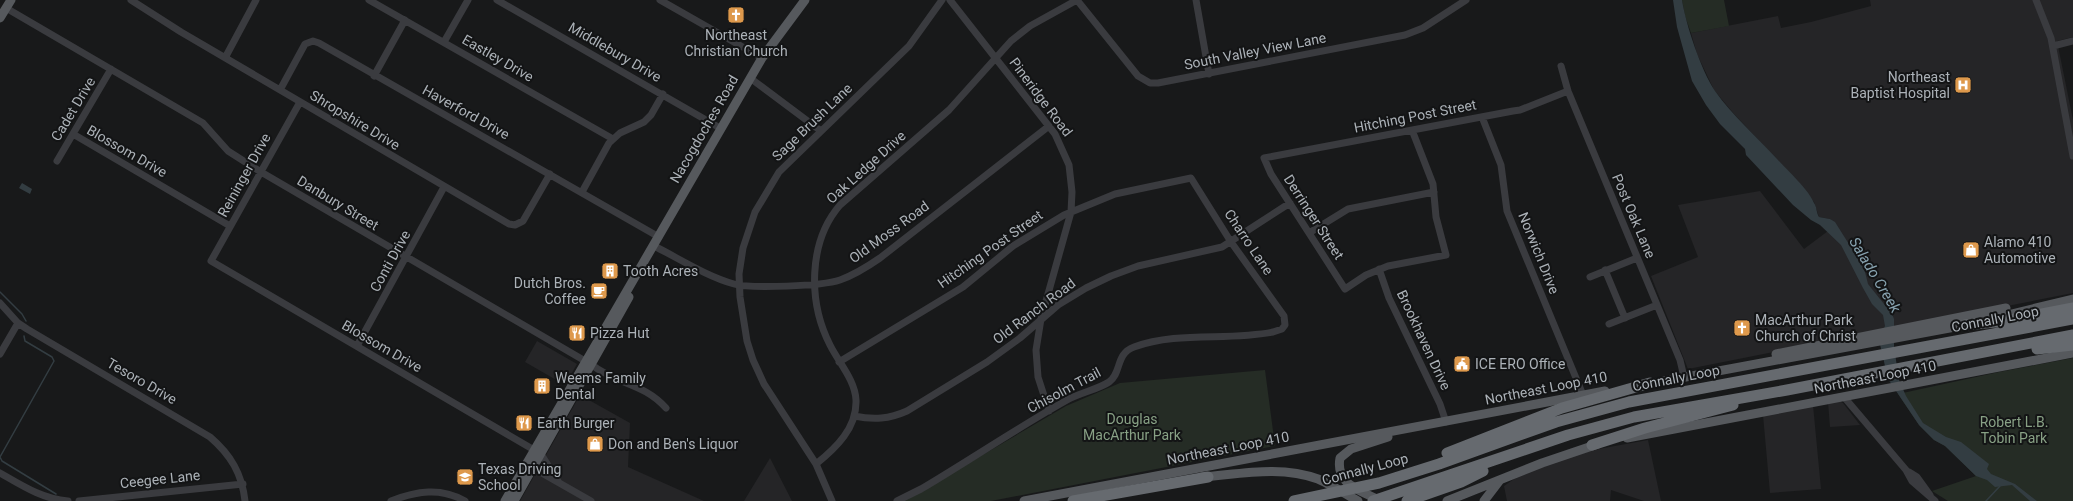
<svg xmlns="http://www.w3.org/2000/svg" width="2073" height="501" font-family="Roboto,sans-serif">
	<rect width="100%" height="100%" fill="#18191a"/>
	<path fill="#252527" d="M1870,0H2073V37L2057,41L2073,120V293L1688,369L1651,276L1698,257L1678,205L1760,191L1804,249L1836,225L1830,219L1819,217L1814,202L1796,180L1734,114L1714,90L1697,54L1691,33L1778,16L1781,28L1811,22L1871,6Z
		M537,341L577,364L565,385L525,362Z
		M580,395L630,423L628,467L704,501H520Z
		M1837,400L1843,403L1860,425L1830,427L1828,402Z
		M1813,405L1821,489L1770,493L1763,415Z
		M1648,440L1661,501H1644L1611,490L1610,501H1507L1504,486L1517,477L1560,460L1593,450Z
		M770,458L792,501H744Z"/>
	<path fill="#252c25" d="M1682,0H1724L1729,26L1691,33L1685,16Z
		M2073,358V501H1948L1932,491L1976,476L1945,446L1934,440L1919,425L1898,394L1999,372Z
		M1265,370L1275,446L991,501H904L1066,406L1120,383Z"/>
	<path fill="#333d42" d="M1673,0H1682C1686,25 1701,70 1715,91C1733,116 1756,136 1777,159C1786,169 1809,190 1814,203C1817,207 1816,212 1819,217L1830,219L1835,222L1864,268L1868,284L1892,314L1894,319V347L1899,380L1906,396L1923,423L1946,437L1961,442L1989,464L1987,469L1991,474L2015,484L2037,501H2030L2012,485L1995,487L1987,480L1976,476L1945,446L1934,440L1919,425L1888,379L1879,340L1885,326L1883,315L1872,304L1863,288L1841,245L1820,225L1811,220L1793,205L1746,155L1745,149L1720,124L1706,105L1692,81L1677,27Z
		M22,183L32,189L30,194L19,188Z"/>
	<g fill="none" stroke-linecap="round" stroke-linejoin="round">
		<path stroke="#333d42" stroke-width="1.5" d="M0,292L22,314L26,321
			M24,336L25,341L52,357L54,361L0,457L2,461L56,494
			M1986,501L2000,486"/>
		<path stroke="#3a3b3f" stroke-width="7" d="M131,0L181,32L509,224L515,225L523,221L550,174
			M369,0L613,139
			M497,0L720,128
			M660,0L762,58
			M950,0L1055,134L1069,165L1072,192L1071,212L1041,319L1036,350L1038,377L1049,411
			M1077,0L1138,76L1150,83H1158L1405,35L1423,28L1466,0
			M1196,0L1209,74
			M2036,0L2051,38L2073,156
			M6,8L203,123L228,151L261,172L592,365C616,384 644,383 666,408
			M444,42L468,0
			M2053,46L2073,41
			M225,58L256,0
			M1561,66L1568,91L1680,360L1684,377
			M374,76L405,20
			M750,78L821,131
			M280,90L305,44L313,41L319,43L659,237
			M300,102L211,261L541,454L558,481
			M1482,117L1501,165L1507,211L1583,395
			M1412,130L1433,184L1436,217L1446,255L1388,266L1366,275L1345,289L1271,174L1264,158L1513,111L1520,110L1568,91
			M73,134L230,226
			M57,161L111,69
			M582,192L609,143L620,133L644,122L651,115L663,94
			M1309,233L1348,209L1434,192
			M654,246C680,259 706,276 734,284C752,289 822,286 840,280C854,275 867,267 880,258L1049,126
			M1379,269L1389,298L1440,404L1446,422
			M1605,270L1625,318
			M1590,277L1637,258
			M0,303L18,323L27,329L210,437C231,455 242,474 245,501
			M1609,324L1657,305
			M357,346L444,187
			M0,354L18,323
			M839,362L963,287L1013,246L1064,215L1115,194L1191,178L1231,242L1284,316L1285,325L1282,329L1273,332C1228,341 1178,331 1134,347C1115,354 1122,373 1109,382C1099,389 1079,393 1067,400C1017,428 970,460 921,489L897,501
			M1844,397L1906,470L1912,481L1935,501
			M854,416C874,420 889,419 907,411L987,362L1020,338L1058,305L1086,288L1111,276L1138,266L1222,247L1290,203
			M816,464C836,448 857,428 856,400C855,380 839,363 830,345C808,302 808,242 840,205L949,110L1011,41L1030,26L1077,0
			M533,468L591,501
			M1909,472L1917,477L1930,495
			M0,473C21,485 42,499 68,501
			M79,501L243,484
			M391,501C416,491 441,487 465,501
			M832,501L816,464L764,384L753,360L747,341L740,297L739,274L743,248L755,212L779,172L909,46L942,0"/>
		<path stroke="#56595d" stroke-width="9" d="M0,18L11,0
			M1991,319L2073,299
			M1776,354L2006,308
			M1643,385L1971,324
			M1627,438L2073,353
			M1202,477C1240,474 1281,465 1318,479C1332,485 1345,494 1358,501
			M505,501L762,58L805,0
			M514,501L629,297
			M1024,501L1605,391
			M1381,501C1360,490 1335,485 1340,458L1351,449L1388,437
			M1447,501L1542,463L1598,444
			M1484,501L1500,480"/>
		<path stroke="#666a6f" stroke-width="11" d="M1965,325L2005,321L2073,308
			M2037,349L2073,345
			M1592,445L1645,428L1733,405
			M1447,453L1562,408L1650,383
			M1073,501L1208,477
			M1294,501L1379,483L1439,464L1556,422L1629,402L2073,319
			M1373,501L1568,435L1634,417L1787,390L2073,335
			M1407,501L1461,482L1483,471"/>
	</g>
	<defs>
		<g id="church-square" transform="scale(0.9)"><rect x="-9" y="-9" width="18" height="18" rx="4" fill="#de994c" stroke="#131415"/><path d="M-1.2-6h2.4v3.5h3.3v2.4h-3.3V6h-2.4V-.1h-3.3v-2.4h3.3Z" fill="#fff"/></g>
		<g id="hospital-square" transform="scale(0.9)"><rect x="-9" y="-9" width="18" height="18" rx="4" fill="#de994c" stroke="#131415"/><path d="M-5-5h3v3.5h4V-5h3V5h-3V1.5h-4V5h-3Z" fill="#fff"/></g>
		<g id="shop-square" transform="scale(0.9)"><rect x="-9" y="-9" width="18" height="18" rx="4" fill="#de994c" stroke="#131415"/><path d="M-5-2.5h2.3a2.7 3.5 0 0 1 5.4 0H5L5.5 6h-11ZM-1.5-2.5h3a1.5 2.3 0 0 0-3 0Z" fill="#fff"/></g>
		<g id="building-square" transform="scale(0.9)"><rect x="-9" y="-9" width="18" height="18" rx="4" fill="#de994c" stroke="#131415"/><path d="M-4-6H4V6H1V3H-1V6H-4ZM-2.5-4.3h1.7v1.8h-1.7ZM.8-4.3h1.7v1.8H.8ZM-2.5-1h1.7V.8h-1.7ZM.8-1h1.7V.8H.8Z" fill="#fff"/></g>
		<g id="cafe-square" transform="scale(0.9)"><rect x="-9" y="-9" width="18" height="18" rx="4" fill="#de994c" stroke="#131415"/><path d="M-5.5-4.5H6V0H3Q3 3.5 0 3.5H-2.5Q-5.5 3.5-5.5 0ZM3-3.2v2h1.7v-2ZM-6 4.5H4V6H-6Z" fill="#fff"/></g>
		<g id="restaurant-square" transform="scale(0.9)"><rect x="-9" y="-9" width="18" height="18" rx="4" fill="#de994c" stroke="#131415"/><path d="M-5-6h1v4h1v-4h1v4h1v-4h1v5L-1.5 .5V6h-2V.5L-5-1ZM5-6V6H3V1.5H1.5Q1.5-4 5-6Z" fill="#fff"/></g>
		<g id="civic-square" transform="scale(0.9)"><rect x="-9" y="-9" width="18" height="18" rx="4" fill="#de994c" stroke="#131415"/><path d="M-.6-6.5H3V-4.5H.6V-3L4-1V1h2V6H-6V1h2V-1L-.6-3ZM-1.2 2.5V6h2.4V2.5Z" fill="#fff"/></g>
		<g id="school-square" transform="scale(0.9)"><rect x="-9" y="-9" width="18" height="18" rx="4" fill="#de994c" stroke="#131415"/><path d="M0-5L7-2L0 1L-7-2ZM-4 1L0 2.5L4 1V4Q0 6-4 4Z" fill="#fff"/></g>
	</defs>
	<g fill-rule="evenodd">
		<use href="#church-square" x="736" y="15"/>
		<use href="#hospital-square" x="1963" y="85"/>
		<use href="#shop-square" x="1971" y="250"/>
		<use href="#building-square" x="610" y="271"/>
		<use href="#cafe-square" x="599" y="291"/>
		<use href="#church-square" x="1742" y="328"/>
		<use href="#restaurant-square" x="577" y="333"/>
		<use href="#civic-square" x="1462" y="364"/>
		<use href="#building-square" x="542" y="386"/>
		<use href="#restaurant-square" x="524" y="423"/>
		<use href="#shop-square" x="595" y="444"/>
		<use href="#school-square" x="465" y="477"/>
	</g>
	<g text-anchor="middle" stroke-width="4" stroke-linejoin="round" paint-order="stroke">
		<g font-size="14" fill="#acb2b8" stroke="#131415" text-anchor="start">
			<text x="736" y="40" text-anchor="middle">Northeast<tspan x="736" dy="16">Christian Church</tspan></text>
			<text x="1950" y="82" text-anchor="end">Northeast<tspan x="1950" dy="16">Baptist Hospital</tspan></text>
			<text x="1984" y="247">Alamo 410<tspan x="1984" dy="16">Automotive</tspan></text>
			<text x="623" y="276">Tooth Acres</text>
			<text x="586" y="288" text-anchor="end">Dutch Bros.<tspan x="586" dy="16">Coffee</tspan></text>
			<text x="1755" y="325">MacArthur Park<tspan x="1755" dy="16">Church of Christ</tspan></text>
			<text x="590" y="338">Pizza Hut</text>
			<text x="1475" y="369">ICE ERO Office</text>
			<text x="555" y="383">Weems Family<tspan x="555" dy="16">Dental</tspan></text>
			<text x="537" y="428">Earth Burger</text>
			<text x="608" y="449">Don and Ben's Liquor</text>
			<text x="478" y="474">Texas Driving<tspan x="478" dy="16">School</tspan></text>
		</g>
		<g font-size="14" fill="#acb2b8" stroke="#131415">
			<text transform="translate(1255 51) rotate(-11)" y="5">South Valley View Lane</text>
			<text transform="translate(615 52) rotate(30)" y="5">Middlebury Drive</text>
			<text transform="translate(498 58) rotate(30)" y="5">Eastley Drive</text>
			<text transform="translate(1041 97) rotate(53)" y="5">Pineridge Road</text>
			<text transform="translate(73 109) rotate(-59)" y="5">Cadet Drive</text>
			<text transform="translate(466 112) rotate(29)" y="5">Haverford Drive</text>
			<text transform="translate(1415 116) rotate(-11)" y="5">Hitching Post Street</text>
			<text transform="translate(355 120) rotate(31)" y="5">Shropshire Drive</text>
			<text transform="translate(812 122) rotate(-44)" y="5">Sage Brush Lane</text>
			<text transform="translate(704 129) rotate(-60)" y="5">Nacogdoches Road</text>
			<text transform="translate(127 151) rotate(30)" y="5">Blossom Drive</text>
			<text transform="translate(866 167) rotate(-42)" y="5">Oak Ledge Drive</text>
			<text transform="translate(244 175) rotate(-61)" y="5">Reininger Drive</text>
			<text transform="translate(338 203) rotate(31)" y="5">Danbury Street</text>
			<text transform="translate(1634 216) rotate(67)" y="5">Post Oak Lane</text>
			<text transform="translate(1314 217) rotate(57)" y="5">Derringer Street</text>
			<text transform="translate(889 232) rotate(-36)" y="5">Old Moss Road</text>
			<text transform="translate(1249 242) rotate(56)" y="5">Charro Lane</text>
			<text transform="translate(990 249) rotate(-35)" y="5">Hitching Post Street</text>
			<text transform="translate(1539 253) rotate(68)" y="5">Norwich Drive</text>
			<text transform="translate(390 261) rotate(-61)" y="5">Conti Drive</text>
			<text transform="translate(1034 311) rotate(-37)" y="5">Old Ranch Road</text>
			<text transform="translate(1995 319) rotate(-11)" y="5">Connally Loop</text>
			<text transform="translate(1424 340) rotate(65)" y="5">Brookhaven Drive</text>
			<text transform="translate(382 346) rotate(30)" y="5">Blossom Drive</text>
			<text transform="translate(1875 377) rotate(-11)" y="5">Northeast Loop 410</text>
			<text transform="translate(1676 378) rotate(-11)" y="5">Connally Loop</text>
			<text transform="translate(142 381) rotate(30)" y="5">Tesoro Drive</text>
			<text transform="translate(1546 388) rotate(-11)" y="5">Northeast Loop 410</text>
			<text transform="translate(1064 390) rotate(-28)" y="5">Chisolm Trail</text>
			<text transform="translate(1228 448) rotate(-11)" y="5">Northeast Loop 410</text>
			<text transform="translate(1365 469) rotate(-15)" y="5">Connally Loop</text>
			<text transform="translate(160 479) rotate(-6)" y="5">Ceegee Lane</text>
		</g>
		<g font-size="14" fill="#88a185" stroke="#131415">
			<text x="1132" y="424">Douglas<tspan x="1132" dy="16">MacArthur Park</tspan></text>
			<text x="2014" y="427">Robert L.B.<tspan x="2014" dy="16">Tobin Park</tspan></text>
		</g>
		<g font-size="15" font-style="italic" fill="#87a2af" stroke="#131415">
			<text transform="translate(1875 275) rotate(59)" y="5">Salado Creek</text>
		</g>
	</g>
</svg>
